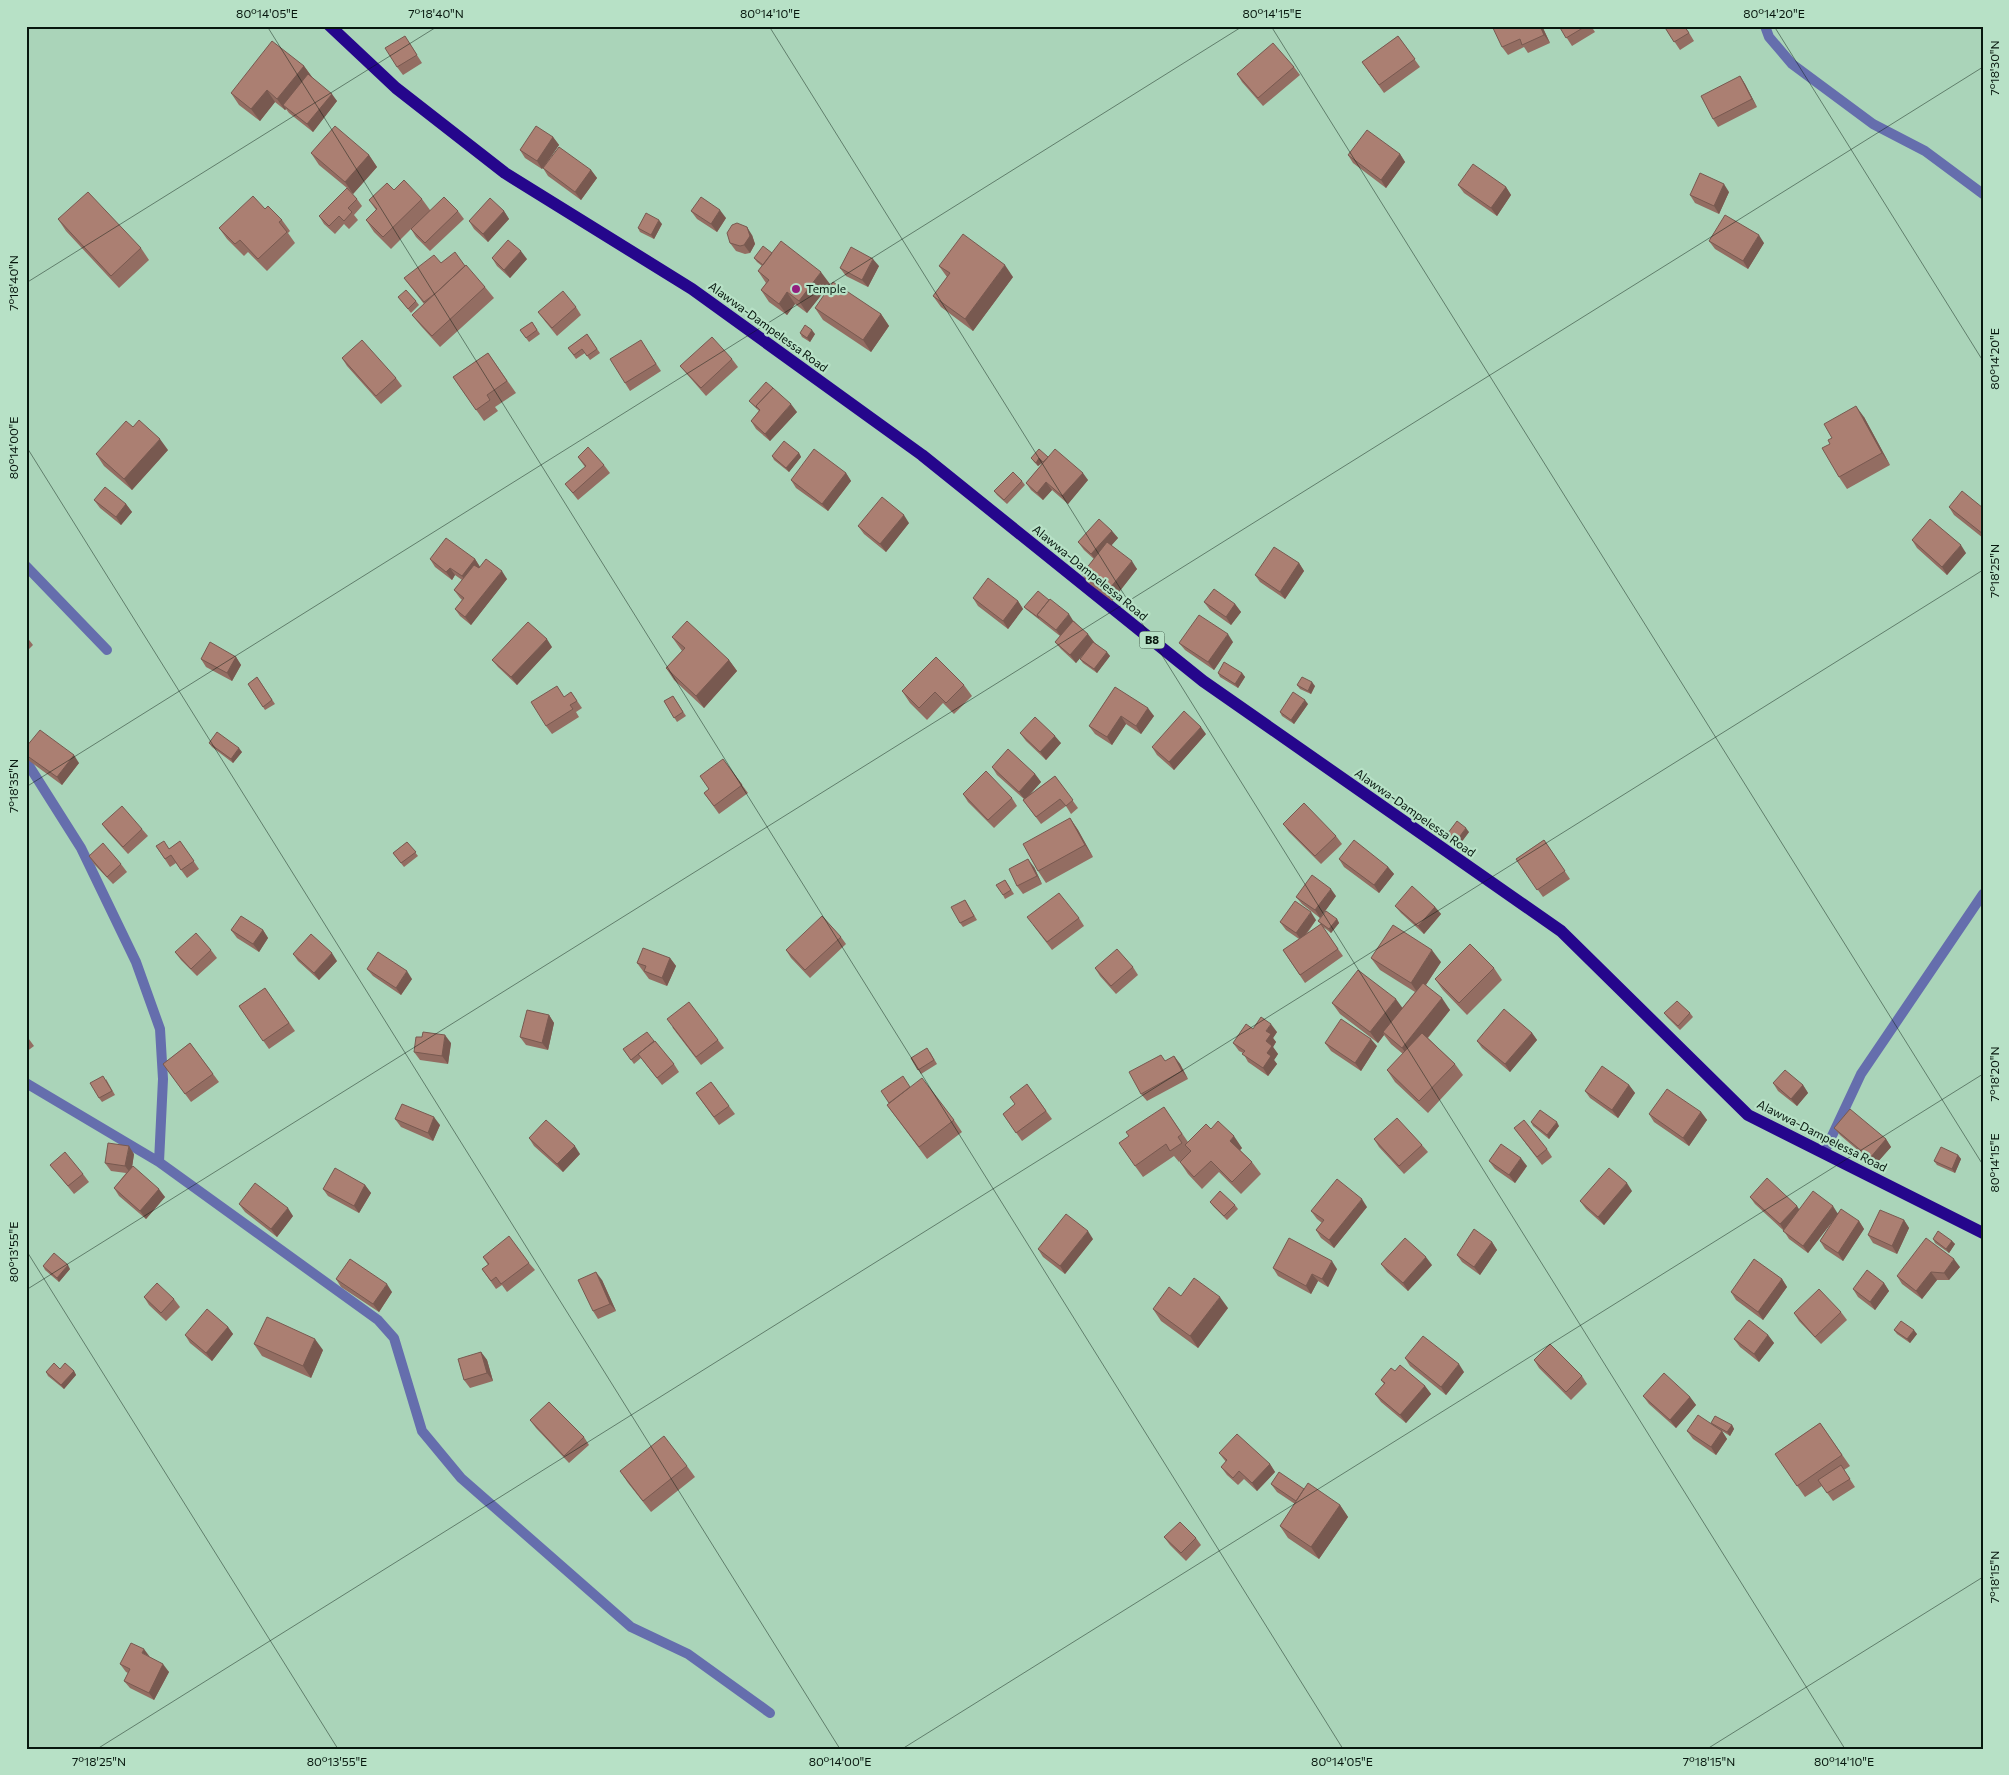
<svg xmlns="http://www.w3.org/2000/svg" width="2009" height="1775" font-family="Commissioner,sans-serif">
	<rect width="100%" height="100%" fill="#aad4b9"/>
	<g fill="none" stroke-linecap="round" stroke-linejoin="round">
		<path stroke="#656ead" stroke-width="10" d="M1765,26L1769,37L1792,64L1873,124L1925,151L1983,194
			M26,566L107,650
			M26,761L81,848L136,962L160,1029L163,1079L159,1162
			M26,1083L159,1162L378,1320L394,1338L422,1431L461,1478L631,1627L688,1654L770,1713
			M1824,1153L1861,1074L1983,894"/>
		<path stroke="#25068c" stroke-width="12" d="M330,26L396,88L505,173L692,289L922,455L1203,681L1561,931L1748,1115L1983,1233"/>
	</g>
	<path fill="#936d62" d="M1542,26L1550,43L1528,53L1524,47L1508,55L1502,47Z
		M1559,26H1591L1595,32L1572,46Z
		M1664,26H1685L1694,41L1680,50Z
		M1398,36L1420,67L1384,93L1362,62Z
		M410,44L422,63L403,75L397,67Z
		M304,66L312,77L337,101L313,132L289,113L286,109L285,110L275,102L260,121L239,105L231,93Z
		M1294,67L1300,75L1263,106L1242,82L1237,74Z
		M1740,76L1745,84L1757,107L1718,127L1713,119Z
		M553,137L559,145L545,166L591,170L597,178L581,200L548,176L543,168L542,169L525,158L520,150Z
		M311,153L369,155L377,167L353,194L347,189L357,199L362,206L354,215L358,220L349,229L344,224L335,234L324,224L319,216L347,188L319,165Z
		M1400,154L1405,162L1386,188L1353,163L1348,155Z
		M1458,185L1506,187L1511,195L1497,216L1464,193Z
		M394,190L422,199L430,210L458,211L464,219L430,251L416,237L411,229L391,249L374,232L366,220L376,210L369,200Z
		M1729,192L1719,214L1695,203L1690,195Z
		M265,209L282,220L290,231L288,233L295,243L267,271L248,252L244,256L227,239L219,228Z
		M504,211L509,219L488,242L474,229L469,221Z
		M691,211L726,218L717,232L697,219Z
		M58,219L141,248L149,260L119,288L66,231Z
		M662,224L654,239L640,232L638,228Z
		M752,235L755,244L750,253L745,254L736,251L730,243Z
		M1709,241L1764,243L1748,269L1715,249Z
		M772,253L830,284L807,313L795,304L787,315L769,302L761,290L766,283L758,271L762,266L757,262L754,258Z
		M492,258L527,259L510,278L497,266Z
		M441,263L465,266L485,287L494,298L440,347L421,326L412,315L424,304L404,278Z
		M879,266L868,287L846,276L840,268Z
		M939,266L1013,277L973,331L941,307L933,296L947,277Z
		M398,297L416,301L419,305L411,313Z
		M576,307L581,315L557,336L544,320L538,312Z
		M815,308L881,314L889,326L871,352L823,320Z
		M532,322L540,334L529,342L520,330Z
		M800,333L815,334L810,342L802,337Z
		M587,334L600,353L590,360L585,353L576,359L568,348Z
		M646,348L661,371L630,391L625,383Z
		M488,353L516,393L495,407L498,411L484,421L453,377Z
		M342,358L396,378L402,386L381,404L347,366Z
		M732,359L738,367L706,396L686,373L680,366Z
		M749,401L797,412L770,441L756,429L751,421L759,411Z
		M1864,417L1890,465L1847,489L1839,477Z
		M168,450L132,490L104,466L96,454Z
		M799,453L801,457L789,472L774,460L772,456Z
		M578,457L604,465L610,473L578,500L565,484L585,467Z
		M1048,457L1088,480L1068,504L1052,490L1043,500L1031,490L1026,483L1043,463L1038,466L1034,462L1031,458Z
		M846,473L851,481L828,511L796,488L791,480Z
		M1022,481L1025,485L1007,504L997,495L994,491Z
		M94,500L126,504L132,512L121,525L100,508Z
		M1949,507L1983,508V538L1954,515Z
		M909,523L886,552L864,534L858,526Z
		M1112,531L1118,538L1111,545L1137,569L1112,601L1087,582L1082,574L1094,559L1084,550L1078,542Z
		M1912,540L1966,553L1947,575L1917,548Z
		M430,559H475L480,567L507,579L471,625L460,616L455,609L462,600L460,598L454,590L462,580L455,575L452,580L435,567Z
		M1299,563L1304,571L1285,599L1260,582L1255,575Z
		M973,598L1018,601L1023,609L1008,629L978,606Z
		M1204,602L1235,604L1241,612L1231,625L1210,610Z
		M1024,607L1074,621L1094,642L1110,656L1097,673L1083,663L1080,659L1086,650L1076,663L1061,649L1055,642L1060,636L1027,610Z
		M26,636L33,645L26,652Z
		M672,637L729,660L737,671L704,708L674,680L666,668L682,651Z
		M1233,642L1214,670L1185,650L1179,643Z
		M552,647L517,685L498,667L492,660Z
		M236,657L241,665L232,681L206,667L201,659Z
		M1218,673H1242L1245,677L1238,688L1220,677Z
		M257,677L275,704L265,710L248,684Z
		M964,685L972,696L954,714L943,703L927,720L910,703L902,691Z
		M1297,685L1315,686L1311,694L1300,689Z
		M1115,687L1154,716L1141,734L1126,724L1112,745L1095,734L1089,726Z
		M571,692L582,708L576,712L579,717L552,734L546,726L565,697Z
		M673,696L686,716L677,722L664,701Z
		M1308,704L1294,724L1282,716L1280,712Z
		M1020,733L1061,743L1046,760L1026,741Z
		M1206,734L1174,770L1157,755L1152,747Z
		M209,743L242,752L233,763L212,747Z
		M26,747L79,763L62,785L28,760L26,757Z
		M723,759L748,793L719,814L704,793L709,789Z
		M992,767L1035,774L1041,782L1028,796L1055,776L1078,808L1071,814L1066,806L1041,824L1023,800L1024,799L997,775Z
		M963,794L1012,798L1017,806L994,828L968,802Z
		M1070,818L1078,830L1093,857L1046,883L1038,871Z
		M102,824L142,829L148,836L128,854L108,832Z
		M1283,824L1336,836L1342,844L1321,864L1289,832Z
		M1469,832L1457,848L1447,841L1445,837Z
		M1544,840L1570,879L1543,897L1516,859Z
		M180,841L199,869L187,878L176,863L170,867L156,846L169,849Z
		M407,842L418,856L404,867L393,853Z
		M89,856L121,864L127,872L113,884L94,864Z
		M1339,859L1388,867L1394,874L1379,893L1344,867Z
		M1034,867L1042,884L1023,894L1017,886Z
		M1005,880L1014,894L1005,899L1003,895Z
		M1336,896L1320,918L1302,904L1296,897Z
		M965,900L977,920L963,927L960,923Z
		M1395,906L1435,907L1441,914L1424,934L1401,913Z
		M1079,918L1084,926L1052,950L1033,925Z
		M1337,919L1339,923L1331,933L1322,926L1343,956L1305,983L1283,950L1299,939L1286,930L1280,922L1316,920L1306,935L1321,924L1318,921Z
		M231,930H263L268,938L259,952L237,938Z
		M841,937L846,944L810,978L791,958L786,950Z
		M211,950L217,958L197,976L181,960L175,952Z
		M293,954L337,961L319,980L298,961Z
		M670,958L676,966L667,986L649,979L637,963Z
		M1371,958L1441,962L1426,985L1450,1010L1428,1038L1455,1064L1463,1075L1428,1113L1395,1082L1387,1070L1403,1054L1391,1044L1384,1035L1378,1043L1340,1014L1332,1003L1402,1008L1415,992L1380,970Z
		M1133,967L1138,975L1116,994L1100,976L1095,968Z
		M1494,968L1502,980L1467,1015L1443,990L1435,979Z
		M367,969L412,979L401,995L373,976Z
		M265,988L295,1031L269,1049L239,1006Z
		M1664,1013H1690L1693,1017L1680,1030L1667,1017Z
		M549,1015L554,1023L548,1050L526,1045L520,1037Z
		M672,1027L718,1040L724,1048L701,1065Z
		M1253,1029L1277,1032L1273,1038L1276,1042L1273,1047L1278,1054L1274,1060L1277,1064L1268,1076L1248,1062L1243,1053L1239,1051L1233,1043Z
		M1532,1033L1537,1040L1510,1072L1482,1048L1477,1041Z
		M26,1035L34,1046L26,1052Z
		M654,1041L674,1064L679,1072L662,1085L641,1058L634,1064L623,1049Z
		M190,1043L219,1082L191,1102L163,1064Z
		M451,1043L448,1064L420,1060L414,1052Z
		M1325,1043L1377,1046L1361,1071L1331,1051Z
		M930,1052L937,1064L921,1074L911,1058Z
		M1174,1056L1180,1064L1188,1079L1147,1101L1141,1094L1166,1061Z
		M106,1079L115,1095L102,1102L99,1098Z
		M711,1082L735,1114L719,1125L696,1093Z
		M1773,1083L1803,1085L1808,1093L1797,1106L1778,1091Z
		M1027,1084L1052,1119L1022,1141L1003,1114L1015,1104Z
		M1629,1085L1635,1093L1618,1118L1590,1098L1585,1091Z
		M910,1087L954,1120L962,1132L927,1159L887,1105Z
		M1164,1107L1188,1142L1211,1129L1242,1148L1240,1150L1252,1162L1261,1174L1241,1194L1219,1172L1202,1189L1188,1174L1180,1162L1182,1160L1179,1162L1174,1156L1143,1177L1135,1166L1129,1136Z
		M1701,1112L1707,1120L1689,1146L1654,1122L1649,1114Z
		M395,1119L440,1125L433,1141L401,1127Z
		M1531,1122L1559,1126L1549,1139L1533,1126Z
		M1514,1128L1547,1149L1552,1157L1542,1165Z
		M1834,1128L1886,1139L1891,1147L1875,1165L1840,1135Z
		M529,1138L580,1154L563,1172L534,1146Z
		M1374,1139L1422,1145L1428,1152L1404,1174L1379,1147Z
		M134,1154L132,1167L165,1197L146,1219L119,1196L114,1188L126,1173L111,1171L105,1163Z
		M1958,1155L1961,1159L1955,1173L1937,1165L1934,1161Z
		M1489,1161L1527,1166L1515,1183L1495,1169Z
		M50,1165L83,1174L89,1182L74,1194L56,1172Z
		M365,1185L371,1193L359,1213L328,1196L323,1189Z
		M1632,1191L1604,1225L1586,1209L1580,1201Z
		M1750,1197L1797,1206L1799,1210L1838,1213L1859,1221L1864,1229L1843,1261L1825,1249L1820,1241L1833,1221L1808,1253L1789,1239L1784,1231L1755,1204Z
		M1210,1202L1235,1205L1238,1209L1227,1220L1213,1206Z
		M239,1204L293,1216L277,1237L245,1212Z
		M1367,1207L1334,1248L1321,1238L1316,1230L1322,1223L1317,1219L1311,1211Z
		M1904,1220L1909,1228L1897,1254L1873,1243L1868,1235Z
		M1093,1239L1065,1274L1043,1257L1038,1249Z
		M1933,1239L1952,1241L1955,1244L1949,1253L1935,1243Z
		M1492,1242L1497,1250L1480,1275L1462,1262L1457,1255Z
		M483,1257L529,1263L535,1270L507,1292L502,1285L496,1289L482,1269L488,1265Z
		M1381,1264L1432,1265L1408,1291L1387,1272Z
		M43,1266L70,1269L59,1282L45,1270Z
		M1960,1267L1949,1280H1937L1922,1299L1902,1284L1897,1276Z
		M1273,1268L1337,1269L1328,1287L1318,1281L1311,1294L1278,1276Z
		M336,1279L392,1292L379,1312L341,1287Z
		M1782,1279L1787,1287L1763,1320L1736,1300L1731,1292Z
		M602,1280L616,1311L598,1319L593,1311Z
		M1884,1283L1889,1291L1875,1310L1858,1297L1853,1289Z
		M144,1297L174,1299L180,1307L166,1321L149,1305Z
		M1228,1308L1198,1348L1161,1321L1153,1309Z
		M1841,1312L1847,1320L1821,1344L1799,1321L1794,1313Z
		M228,1327L233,1334L212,1361L190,1343L185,1335Z
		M1894,1330L1917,1334L1910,1343L1897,1334Z
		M1768,1335L1774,1343L1759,1362L1740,1347L1734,1339Z
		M254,1344L323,1350L311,1378L262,1356Z
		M481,1352L487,1360L493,1381L470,1388L464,1380Z
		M1405,1358L1464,1372L1446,1395L1410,1366Z
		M1534,1360L1582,1376L1587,1384L1571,1400L1539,1368Z
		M60,1369L74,1371L76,1375L64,1389L48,1376L46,1372Z
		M1395,1371L1425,1386L1431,1394L1406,1423L1381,1402L1375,1394L1384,1384L1381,1380Z
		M1643,1396L1690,1397L1696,1405L1676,1428L1649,1404Z
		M530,1420L584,1437L589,1445L569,1463L536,1428Z
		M1711,1423L1732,1425L1734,1429L1730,1436L1722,1431L1727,1439L1716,1455L1693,1439L1687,1431L1713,1425Z
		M1820,1423L1850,1466L1844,1470L1855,1487L1833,1501L1822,1486L1805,1497L1775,1454Z
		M1219,1453L1270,1464L1275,1472L1257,1491L1244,1479L1238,1485L1227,1475L1221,1467L1226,1462Z
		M687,1466L695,1477L651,1512L628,1483L620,1471Z
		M1271,1484L1340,1505L1348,1517L1319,1559L1288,1538L1280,1526L1295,1504L1277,1492Z
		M1164,1537L1196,1538L1201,1545L1186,1561L1170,1545Z
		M150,1657L169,1672L154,1700L130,1688L124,1681L128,1673L126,1672L120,1664Z"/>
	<path fill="#785950" d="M1540,26H1542L1550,43L1544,35Z
		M304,66L312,77L283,105L286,109L285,110L277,99Z
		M1740,76L1745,84L1757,107L1752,99Z
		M267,90L275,102L260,121L251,109Z
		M332,94L337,101L313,132L307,124Z
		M553,137L559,145L542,169L537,161Z
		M1400,154L1405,162L1386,188L1381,180Z
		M369,155L377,167L353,194L345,182Z
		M591,170L597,178L581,200L575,192Z
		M1724,184L1729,192L1719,214L1714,206Z
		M1506,187L1511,195L1497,216L1491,208Z
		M720,210L726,218L717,232L711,224Z
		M504,211L509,219L488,242L483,234Z
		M659,220L662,224L654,239L651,235Z
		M747,227L752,235L755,244L750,253L744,245Z
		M1759,235L1764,243L1748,269L1743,261Z
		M521,251L527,259L510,278L504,270Z
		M873,259L879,266L868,287L862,280Z
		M1005,265L1013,277L973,331L965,319Z
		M821,272L830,284L807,313L799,301Z
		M787,292L795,304L787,315L779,304Z
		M881,314L889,326L871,352L863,340Z
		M812,330L815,334L810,342L807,338Z
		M791,404L797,412L770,441L765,434Z
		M1856,406L1864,417L1890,465L1882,453Z
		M160,439L168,450L132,490L124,479Z
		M799,453L801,457L789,472L786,468Z
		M1039,458L1042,462L1038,466L1036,463Z
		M846,473L851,481L828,511L822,504Z
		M1083,473L1088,480L1068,504L1062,496Z
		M1046,482L1052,490L1043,500L1037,493Z
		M126,504L132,512L121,525L116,517Z
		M904,515L909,523L886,552L880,544Z
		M1112,531L1118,538L1097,562L1091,554Z
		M1961,545L1966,553L1947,575L1942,567Z
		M475,559L480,567L467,584L462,576Z
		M1132,561L1137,569L1112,601L1106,593Z
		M1299,563L1304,571L1285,599L1280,592Z
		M450,568L455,575L452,580L446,572Z
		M502,571L507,579L471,625L465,617Z
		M1018,601L1023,609L1008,629L1003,621Z
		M1235,604L1241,612L1231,625L1226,617Z
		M1069,614L1074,622L1062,638L1056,630Z
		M1088,634L1094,642L1076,663L1070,655Z
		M1228,634L1233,642L1214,670L1208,662Z
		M547,639L552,647L517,685L511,677Z
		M1107,652L1110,656L1097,673L1094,669Z
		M236,657L241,665L232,681L227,673Z
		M729,660L737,671L704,708L696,696Z
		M1242,673L1245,677L1238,688L1235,684Z
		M1312,682L1315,686L1311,694L1308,691Z
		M1305,700L1308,704L1294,724L1291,720Z
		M1148,708L1154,716L1141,734L1136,726Z
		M1121,716L1126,724L1112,745L1107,737Z
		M1201,727L1206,734L1174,770L1169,762Z
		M1055,736L1061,743L1046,760L1040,752Z
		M239,748L242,752L233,763L231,759Z
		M74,755L79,763L62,785L57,777Z
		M1035,774L1041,782L1025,800L1019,792Z
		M1070,818L1078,830L1093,857L1085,845Z
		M1466,828L1469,832L1457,848L1454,844Z
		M1028,859L1034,867L1042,884L1037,876Z
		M1388,867L1394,874L1379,893L1374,885Z
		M1331,889L1336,896L1320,918L1315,910Z
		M1435,907L1441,914L1424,934L1418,926Z
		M1311,912L1316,920L1301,940L1296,933Z
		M1337,919L1339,923L1331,933L1329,929Z
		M263,930L268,938L259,952L253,944Z
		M1432,950L1441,962L1419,995L1411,983Z
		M332,953L337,961L319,980L314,973Z
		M670,958L676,966L667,986L662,978Z
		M407,971L412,979L401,995L396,988Z
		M1442,998L1450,1010L1410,1059L1402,1048Z
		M1396,999L1404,1010L1383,1032L1384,1035L1378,1043L1370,1032Z
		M549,1015L554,1023L548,1050L542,1043Z
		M1271,1024L1277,1032L1273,1038L1276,1042L1273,1047L1278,1054L1274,1060L1277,1064L1268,1076L1263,1068L1267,1053L1266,1031Z
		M1532,1033L1537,1040L1510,1072L1505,1064Z
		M445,1035L451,1043L448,1064L442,1056Z
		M1371,1039L1377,1046L1361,1071L1355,1063Z
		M1174,1056L1180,1064L1188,1079L1182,1071Z
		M1629,1085L1635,1093L1618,1118L1612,1110Z
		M1803,1085L1808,1093L1797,1106L1791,1099Z
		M1701,1112L1707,1120L1689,1146L1683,1138Z
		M434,1117L440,1125L433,1141L428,1133Z
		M1557,1122L1559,1126L1549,1139L1547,1135Z
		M1234,1136L1242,1148L1238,1152L1230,1141Z
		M1886,1139L1891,1147L1875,1165L1870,1158Z
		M129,1146L134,1154L131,1174L125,1166Z
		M575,1146L580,1154L563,1172L557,1164Z
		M1958,1155L1961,1159L1955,1173L1952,1169Z
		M1521,1158L1527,1166L1515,1183L1509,1175Z
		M1627,1183L1632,1191L1604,1225L1598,1217Z
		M365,1185L371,1193L359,1213L354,1206Z
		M159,1189L165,1197L146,1219L140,1211Z
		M1362,1199L1367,1207L1334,1248L1329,1240Z
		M1797,1206L1802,1214L1785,1232L1780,1224Z
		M1833,1206L1838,1214L1808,1253L1803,1246Z
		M288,1208L293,1216L277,1237L271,1229Z
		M1904,1220L1909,1228L1897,1254L1892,1246Z
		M1859,1221L1864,1229L1843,1261L1838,1253Z
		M1088,1231L1093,1239L1065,1274L1060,1266Z
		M1952,1241L1955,1244L1949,1253L1946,1249Z
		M1492,1242L1497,1250L1480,1275L1474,1267Z
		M1426,1257L1432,1265L1408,1291L1403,1283Z
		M1954,1259L1960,1267L1949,1280L1944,1273Z
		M1332,1261L1337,1269L1328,1287L1322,1279Z
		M68,1265L70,1269L59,1282L57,1278Z
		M596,1272L602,1280L616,1311L610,1304Z
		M1931,1272L1937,1280L1922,1299L1916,1291Z
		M1312,1274L1318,1281L1311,1294L1306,1286Z
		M1782,1279L1787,1287L1763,1320L1758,1312Z
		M1884,1283L1889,1291L1875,1310L1870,1302Z
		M387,1284L392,1292L379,1312L373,1304Z
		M1220,1297L1228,1308L1198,1348L1190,1336Z
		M228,1327L233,1334L212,1361L206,1353Z
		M1914,1330L1917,1334L1910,1343L1907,1339Z
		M1768,1335L1774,1343L1759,1362L1754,1354Z
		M315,1339L323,1350L311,1378L303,1366Z
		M481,1352L487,1360L493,1381L487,1373Z
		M1459,1364L1464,1372L1446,1395L1441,1387Z
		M74,1371L76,1375L64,1389L61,1385Z
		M1425,1386L1431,1394L1406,1423L1400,1415Z
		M1690,1397L1696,1405L1676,1428L1670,1420Z
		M1732,1425L1734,1429L1730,1436L1727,1432Z
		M1722,1431L1727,1439L1716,1455L1711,1447Z
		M1270,1464L1275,1472L1257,1491L1252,1483Z
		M1340,1505L1348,1517L1319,1559L1311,1547Z
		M144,1649L150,1657L142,1653Z
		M163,1664L169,1672L154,1700L149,1693Z"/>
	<path fill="#ab7f72" stroke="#785950" d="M1492,26H1540L1544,35L1522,45L1520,39L1502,47Z
		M1559,26H1586L1566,38Z
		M1664,26H1684L1689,33L1674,42Z
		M405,36L417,55L397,67L385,48Z
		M1398,36L1415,59L1379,85L1362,62Z
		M272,41L304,66L277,99L267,90L251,109L231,93Z
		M1273,43L1294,67L1258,98L1237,74Z
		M308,74L332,94L307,124L283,105Z
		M1740,76L1752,99L1713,119L1701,96Z
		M335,126L369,155L345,182L311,153Z
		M536,126L553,137L537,161L520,150Z
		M1367,130L1400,154L1381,180L1348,155Z
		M559,147L591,170L575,192L543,168Z
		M1473,164L1506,187L1491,208L1458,185Z
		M1700,173L1724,184L1714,206L1690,195Z
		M404,180L422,199L383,237L366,220L377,209L369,200L387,183L394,190Z
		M347,188L357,199L348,208L352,212L344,221L339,216L329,226L319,216Z
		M88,192L141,248L111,276L58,219Z
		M253,196L265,209L268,206L282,220L279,222L287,232L258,259L240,240L235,244L219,228Z
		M444,197L458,211L425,243L411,229Z
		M701,197L720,210L711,224L691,211Z
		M490,198L504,211L483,234L469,221Z
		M646,213L659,220L651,235L638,228Z
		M1725,215L1759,235L1743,261L1709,241Z
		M737,223L747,227L750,236L744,245L740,246L730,243L727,233L732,225Z
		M963,234L1005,265L965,319L933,296L950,273L939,266Z
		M508,240L521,251L504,270L492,258Z
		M781,241L821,272L799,301L787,292L779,304L761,290L769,280L758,271Z
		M763,246L772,253L763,265L754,258Z
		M851,247L873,259L862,280L840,268Z
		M455,252L465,266L437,292L424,302L404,278L434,255L441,263Z
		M466,265L485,287L432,336L412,315Z
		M833,282L881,314L863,340L815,308Z
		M406,290L416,301L408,309L398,297Z
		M563,291L576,307L552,328L538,312Z
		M532,322L537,330L526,338L520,330Z
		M805,325L812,330L807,338L800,333Z
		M587,334L597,349L587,356L582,349L574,355L568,348Z
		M712,337L732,359L701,388L680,366Z
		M362,340L396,378L376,396L342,358Z
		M641,340L656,364L625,383L610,359Z
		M488,353L507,381L487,395L490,400L476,410L453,377Z
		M766,382L773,388L756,406L757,408L749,401Z
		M773,388L791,404L765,434L751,421L760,410L756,406Z
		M1856,406L1882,453L1839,477L1822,448L1830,444L1828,440L1832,438L1824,424Z
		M139,420L160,439L124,479L96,454L126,421L133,427Z
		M784,441L799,453L786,468L772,456Z
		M588,447L604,465L573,493L565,484L586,466L578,457Z
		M814,449L846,473L822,504L791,480Z
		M1039,449L1048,457L1043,462L1039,458L1036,463L1031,458Z
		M1055,449L1083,473L1062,496L1046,482L1037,493L1026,483Z
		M1013,472L1022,481L1004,500L994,491Z
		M105,487L126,504L116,517L94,500Z
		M1962,491L1983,508V534L1949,507Z
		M882,497L904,515L880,544L858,526Z
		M1099,519L1112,531L1091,554L1078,542Z
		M1930,519L1961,545L1942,567L1912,540Z
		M446,538L475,559L462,576L450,568L446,572L430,559Z
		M1107,542L1132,561L1106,593L1082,574Z
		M1274,547L1299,563L1280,592L1255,575Z
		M486,559L502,571L465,617L455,609L464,598L454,590L474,565L479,568Z
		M988,578L1018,601L1003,621L973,598Z
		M1214,589L1235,604L1226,617L1204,602Z
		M1038,591L1049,600L1037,615L1039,618L1024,607Z
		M1050,599L1069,614L1056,630L1037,615Z
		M1199,615L1228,634L1208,662L1179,643Z
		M687,621L729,660L696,696L666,668L685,648L672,637Z
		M1073,621L1088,634L1070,655L1055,642Z
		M528,622L547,639L511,677L492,660Z
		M210,642L236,657L227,673L201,659Z
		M1093,642L1107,652L1094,669L1080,659Z
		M936,657L964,685L946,703L935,692L919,708L902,691Z
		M1224,662L1242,673L1235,684L1218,673Z
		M257,677L272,700L263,707L248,684Z
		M1302,677L1312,682L1308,691L1297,685Z
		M557,686L564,697L571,692L577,701L570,705L573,709L546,726L531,702Z
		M1115,687L1148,708L1136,726L1121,716L1107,737L1089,726Z
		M1293,692L1305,700L1291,720L1280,712Z
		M673,696L683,712L674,718L664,701Z
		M1184,711L1201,727L1169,762L1152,747Z
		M1035,717L1055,736L1040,752L1020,733Z
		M40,730L74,755L57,777L26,755V747Z
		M217,732L239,748L231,759L209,743Z
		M1008,749L1035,774L1019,792L992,767Z
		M723,759L742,785L714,806L704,793L709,789L700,776Z
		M986,771L1012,798L988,820L963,794Z
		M1055,776L1073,800L1066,806L1060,799L1036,817L1023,800Z
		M1304,803L1336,836L1315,856L1283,824Z
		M122,806L142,829L123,847L102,824Z
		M1070,818L1085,845L1038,871L1023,844Z
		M1457,821L1466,828L1454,844L1445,837Z
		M1354,840L1388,867L1374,885L1339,859Z
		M1544,840L1565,871L1537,890L1516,859Z
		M164,841L169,849L180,841L194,861L181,870L171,855L165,859L156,846Z
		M407,842L416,852L401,863L393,853Z
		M103,843L121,864L107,877L89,856Z
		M1028,859L1037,876L1017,886L1009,869Z
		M1312,875L1331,889L1315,910L1296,897Z
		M1005,880L1011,890L1003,895L996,885Z
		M1412,886L1435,907L1418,926L1395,906Z
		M1059,893L1079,918L1047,942L1027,917Z
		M965,900L974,916L960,923L951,907Z
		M1295,901L1311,912L1296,933L1280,922Z
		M1326,911L1337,919L1329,929L1318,921Z
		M241,916L263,930L253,944L231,930Z
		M822,916L841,937L805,970L786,950Z
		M1321,924L1338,949L1300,975L1283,950Z
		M1393,925L1432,950L1411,983L1371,958Z
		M196,933L211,950L191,969L175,952Z
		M311,934L332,953L314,973L293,954Z
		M1470,944L1494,968L1459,1003L1435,979Z
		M643,948L670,958L662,978L644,971L646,966L637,963Z
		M1117,949L1133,967L1111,986L1095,968Z
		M378,952L407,971L396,988L367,969Z
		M1358,970L1396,999L1370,1032L1332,1003Z
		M1423,983L1442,998L1402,1048L1383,1032Z
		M265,988L289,1023L263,1041L239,1006Z
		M1677,1001L1690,1013L1678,1026L1664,1013Z
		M689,1002L718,1040L696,1057L667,1019Z
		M1504,1009L1532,1033L1505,1064L1477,1041Z
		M527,1010L549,1015L542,1043L520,1037Z
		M1261,1017L1271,1024L1266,1031L1271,1034L1266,1041L1272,1046L1267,1053L1271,1056L1263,1068L1242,1054L1245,1051L1233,1043L1246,1024L1253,1029Z
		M1341,1019L1371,1039L1355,1063L1325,1043Z
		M423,1032L445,1035L442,1056L414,1052L416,1037H422Z
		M647,1032L654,1041L631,1060L623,1049Z
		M1422,1033L1455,1064L1419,1101L1387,1070Z
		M655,1041L674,1064L657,1078L638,1054Z
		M190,1043L213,1074L185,1094L163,1064Z
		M927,1048L934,1060L918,1070L911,1058Z
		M1161,1055L1165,1061L1174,1056L1182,1071L1141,1094L1129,1072Z
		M1602,1066L1629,1085L1612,1110L1585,1091Z
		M1785,1070L1803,1085L1791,1099L1773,1083Z
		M103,1076L112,1091L99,1098L90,1083Z
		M903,1076L910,1087L889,1103L881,1091Z
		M922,1078L954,1120L919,1147L887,1105Z
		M711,1082L729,1106L714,1117L696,1093Z
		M1027,1084L1046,1111L1016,1133L1003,1114L1015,1104L1010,1097Z
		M1667,1089L1701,1112L1683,1138L1649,1114Z
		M402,1104L434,1117L428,1133L395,1119Z
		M1164,1107L1182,1134L1178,1137L1182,1143L1170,1151L1166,1144L1135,1166L1119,1143L1129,1136L1126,1132Z
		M1850,1109L1886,1139L1870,1158L1834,1128Z
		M1540,1110L1557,1122L1547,1135L1531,1122Z
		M1397,1118L1422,1145L1399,1166L1374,1139Z
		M546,1120L575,1146L557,1164L529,1138Z
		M1524,1120L1547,1149L1537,1157L1514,1128Z
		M1218,1121L1234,1136L1230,1141L1252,1162L1232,1182L1211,1161L1194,1177L1180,1162L1191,1151L1185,1145L1206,1124L1211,1129Z
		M108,1143L129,1146L125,1166L105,1163Z
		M1501,1144L1521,1158L1509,1175L1489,1161Z
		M1941,1147L1958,1155L1952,1169L1934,1161Z
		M65,1152L83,1174L68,1186L50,1165Z
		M133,1166L159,1189L140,1211L114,1188Z
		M335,1168L365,1185L354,1206L323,1189Z
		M1609,1168L1627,1183L1598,1217L1580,1201Z
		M1767,1178L1797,1206L1780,1224L1750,1197Z
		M1337,1179L1362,1199L1329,1240L1316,1230L1324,1220L1311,1211Z
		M255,1183L288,1208L271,1229L239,1204Z
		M1220,1191L1235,1205L1224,1216L1210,1202Z
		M1813,1191L1833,1206L1803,1246L1783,1231Z
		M1841,1209L1859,1221L1838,1253L1820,1241Z
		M1880,1210L1904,1220L1892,1246L1868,1235Z
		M1066,1214L1088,1231L1060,1266L1038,1249Z
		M1474,1229L1492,1242L1474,1267L1457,1255Z
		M1938,1231L1952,1241L1946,1249L1933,1239Z
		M509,1236L529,1263L501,1284L496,1277L491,1281L482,1269L489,1264L483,1257Z
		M1289,1238L1332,1261L1322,1279L1312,1274L1306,1286L1273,1268Z
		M1405,1238L1426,1257L1403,1283L1381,1264Z
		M1926,1238L1954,1259L1944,1273L1931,1272L1916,1291L1897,1276Z
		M54,1253L68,1265L57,1278L43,1266Z
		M350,1259L387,1284L373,1304L336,1279Z
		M1754,1259L1782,1279L1758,1312L1731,1292Z
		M1867,1270L1884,1283L1870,1302L1853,1289Z
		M596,1272L610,1304L593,1311L578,1280Z
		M1194,1278L1220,1297L1190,1336L1153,1309L1169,1287L1181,1296Z
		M157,1283L174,1299L161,1313L144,1297Z
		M1819,1289L1841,1312L1815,1337L1794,1313Z
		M207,1309L228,1327L206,1353L185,1335Z
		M267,1317L315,1339L303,1366L254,1344Z
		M1749,1320L1768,1335L1754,1354L1734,1339Z
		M1901,1321L1914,1330L1907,1339L1894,1330Z
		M1423,1336L1459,1364L1441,1387L1405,1358Z
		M1550,1344L1582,1376L1566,1392L1534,1360Z
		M481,1352L487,1373L464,1380L458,1359Z
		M54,1363L60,1369L65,1363L74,1371L61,1385L46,1372Z
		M1400,1365L1425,1386L1400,1415L1375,1394L1385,1383L1381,1380L1391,1368L1395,1371Z
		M1664,1373L1690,1397L1670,1420L1643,1396Z
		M549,1402L584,1437L564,1456L530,1420Z
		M1698,1415L1722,1431L1711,1447L1687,1431Z
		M1715,1416L1732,1425L1727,1432L1711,1423Z
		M1820,1423L1842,1455L1797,1486L1775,1454Z
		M1237,1434L1270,1464L1252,1483L1239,1471L1233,1478L1221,1467L1227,1460L1219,1453Z
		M664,1436L687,1466L643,1501L620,1471Z
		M1841,1465L1850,1479L1827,1493L1818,1480Z
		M1279,1472L1304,1489L1296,1501L1271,1484Z
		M1308,1483L1340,1505L1311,1547L1280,1526Z
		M1180,1522L1196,1538L1181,1553L1164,1537Z
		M131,1643L144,1649L142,1653L163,1664L149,1693L124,1681L130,1669L120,1664Z"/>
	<path fill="none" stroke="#07170e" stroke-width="1" stroke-opacity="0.45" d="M267,26L1343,1749M769,26L1845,1749M1271,26L1983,1165M1774,26L1983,361M26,283L438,26M26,446L840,1749M26,787L1243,26M26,1250L338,1749M26,1290L1983,67M97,1749L1983,570M902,1749L1983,1074M1707,1749L1983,1577"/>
	<circle fill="#921f7e" stroke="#b7e1c6" stroke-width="2" cx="796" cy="289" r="5"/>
	<g text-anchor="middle" stroke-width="4.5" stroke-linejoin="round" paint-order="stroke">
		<rect fill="#b7e1c6" stroke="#3c5445" stroke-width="1" x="1139.5" y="631.5" width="25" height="17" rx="4"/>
		<g font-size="11" font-weight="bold" fill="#07170e">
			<text x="1152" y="644">B8</text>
		</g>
		<g font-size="12" fill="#07170e" stroke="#b7e1c6" text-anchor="start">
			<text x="806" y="293">Temple</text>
		</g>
		<g font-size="12" fill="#07170e" stroke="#b7e1c6">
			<text transform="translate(768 327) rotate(36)" y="4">Alawwa-Dampelessa Road</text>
			<text transform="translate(1090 573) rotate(39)" y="4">Alawwa-Dampelessa Road</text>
			<text transform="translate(1415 813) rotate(35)" y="4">Alawwa-Dampelessa Road</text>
			<text transform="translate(1822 1136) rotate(27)" y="4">Alawwa-Dampelessa Road</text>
		</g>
	</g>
	<rect width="2009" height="1775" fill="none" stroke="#b7e1c6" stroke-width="55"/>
	<rect x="28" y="28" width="1954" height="1720" fill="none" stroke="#07170e" stroke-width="2"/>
	<g font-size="12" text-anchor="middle" fill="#07170e">
		<text x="267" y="18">80°14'05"E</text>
		<text x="436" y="18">7°18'40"N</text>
		<text x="770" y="18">80°14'10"E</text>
		<text x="1272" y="18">80°14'15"E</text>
		<text x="1774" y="18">80°14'20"E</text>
		<text transform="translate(1995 68) rotate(-90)" y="4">7°18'30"N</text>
		<text transform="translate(14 283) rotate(-90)" y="4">7°18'40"N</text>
		<text transform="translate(1995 359) rotate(-90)" y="4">80°14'20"E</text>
		<text transform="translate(14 448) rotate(-90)" y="4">80°14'00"E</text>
		<text transform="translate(1995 571) rotate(-90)" y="4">7°18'25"N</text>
		<text transform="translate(14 786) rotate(-90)" y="4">7°18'35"N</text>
		<text transform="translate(1995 1074) rotate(-90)" y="4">7°18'20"N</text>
		<text transform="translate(1995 1163) rotate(-90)" y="4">80°14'15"E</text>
		<text transform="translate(14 1252) rotate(-90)" y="4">80°13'55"E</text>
		<text transform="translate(1995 1577) rotate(-90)" y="4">7°18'15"N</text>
		<text x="99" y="1766">7°18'25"N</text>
		<text x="337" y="1766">80°13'55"E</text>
		<text x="840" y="1766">80°14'00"E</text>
		<text x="1342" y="1766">80°14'05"E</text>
		<text x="1709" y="1766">7°18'15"N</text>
		<text x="1844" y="1766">80°14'10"E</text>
	</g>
</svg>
